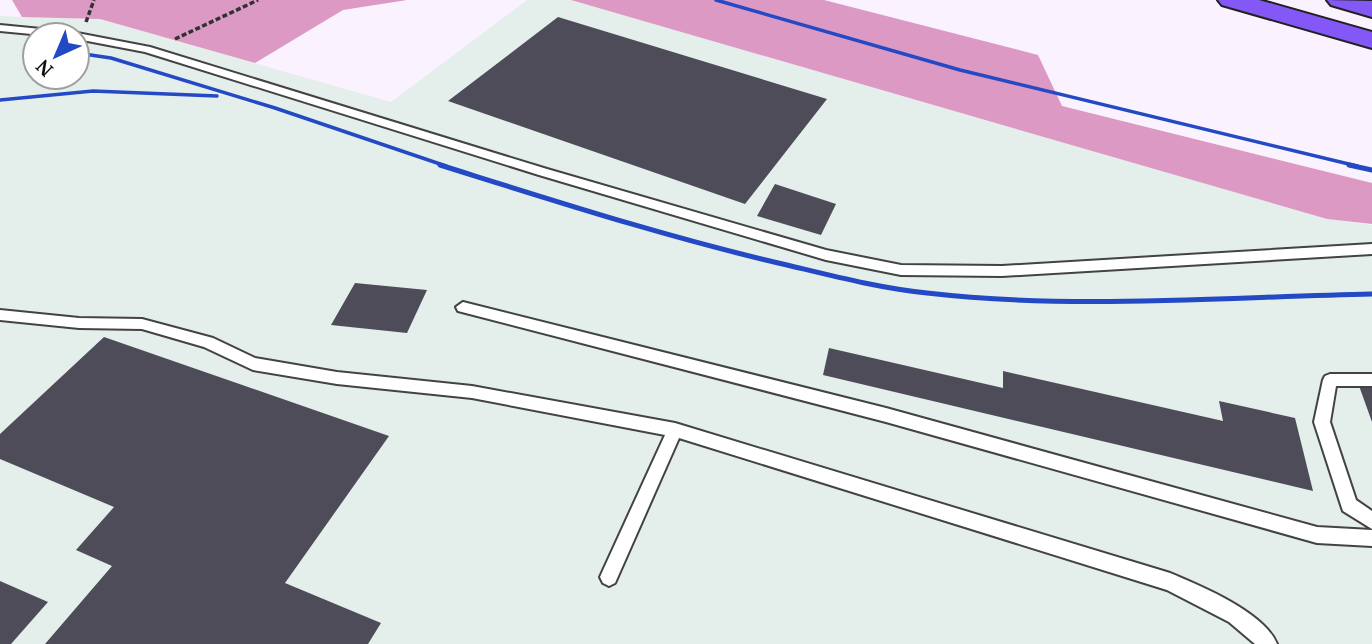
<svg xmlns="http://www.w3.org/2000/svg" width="1372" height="644" font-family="'PT Serif',serif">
	<rect width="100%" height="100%" fill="#faf3ff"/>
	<path fill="#e4eeeb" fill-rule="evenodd" d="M527,0H571L1327,219L1372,225V644H0V16L100,19L391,102ZM35,35H77V77H35Z"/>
	<path fill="#dc99c4" d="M12,0H407L343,10L255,63L100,19L22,17Z
		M571,0H824L1038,55L1062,106L1372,183V224L1327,219Z"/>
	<path fill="#4e4c59" d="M558,17L827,99L745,204L448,101Z
		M775,184L836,204L821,235L757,216Z
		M355,283L427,290L407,333L331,325Z
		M104,337L389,436L285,583L381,623L368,644H45L112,566L76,550L114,507L0,459V434Z
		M829,348L1003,388V371L1223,421L1219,401L1295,418L1313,491L823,375Z
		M1358,383L1372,385V422Z
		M0,581L48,602L11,644H0Z"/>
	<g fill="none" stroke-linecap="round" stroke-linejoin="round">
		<g stroke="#434343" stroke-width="4">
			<path id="service" d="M0,25L72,32L150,47L547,169L826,250L901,265L1002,266L1372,244V254L1002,276L901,275L826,260L539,175L145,52L77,39V35H42L0,31Z
				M463,302L886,408L1317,527L1372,530V546L1317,543L886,422L458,311L456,307Z
				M0,310L79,318L142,319L213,338L255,358L337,372L472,386L675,423L1170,573C1201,586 1264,612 1277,644H1255L1229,622L1167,590L679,438L615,583L609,586L603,583L600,577L665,435L472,398L337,384L253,370L204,347L142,329L79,328L0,320Z
				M1330,374H1372V386H1336L1330,422L1356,500L1372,511V529L1343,511L1341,505L1314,422L1323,380L1325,376Z"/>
		</g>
		<g stroke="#212121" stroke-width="4">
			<path id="motorway" d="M1218,0H1259L1372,32V48L1222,5Z
				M1327,0L1372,1V17L1331,5Z"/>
		</g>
		<path stroke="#323232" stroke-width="3.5" stroke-dasharray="5 2.5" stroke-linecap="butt" d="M86,22L94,0
			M175,39L258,0"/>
		<use href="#service" fill="#fff" fill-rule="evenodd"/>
		<use href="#motorway" fill="#8358f7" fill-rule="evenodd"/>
		<path stroke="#2349c4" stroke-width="3.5" d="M716,0L960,70L1357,166
			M77,53L111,58L275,108L446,166
			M0,100L93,91L217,96"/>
		<path stroke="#2349c4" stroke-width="5" d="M440,165C555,201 669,238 787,265C833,276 879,288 927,293C1074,310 1224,297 1372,294
			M1349,165L1372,170"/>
	</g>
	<g transform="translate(56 56) rotate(224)"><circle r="33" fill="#ffffff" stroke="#9f9f9f" stroke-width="2"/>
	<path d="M0-5L12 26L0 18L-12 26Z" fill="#2349c4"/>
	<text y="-10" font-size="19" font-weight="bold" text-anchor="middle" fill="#101010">N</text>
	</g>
</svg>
